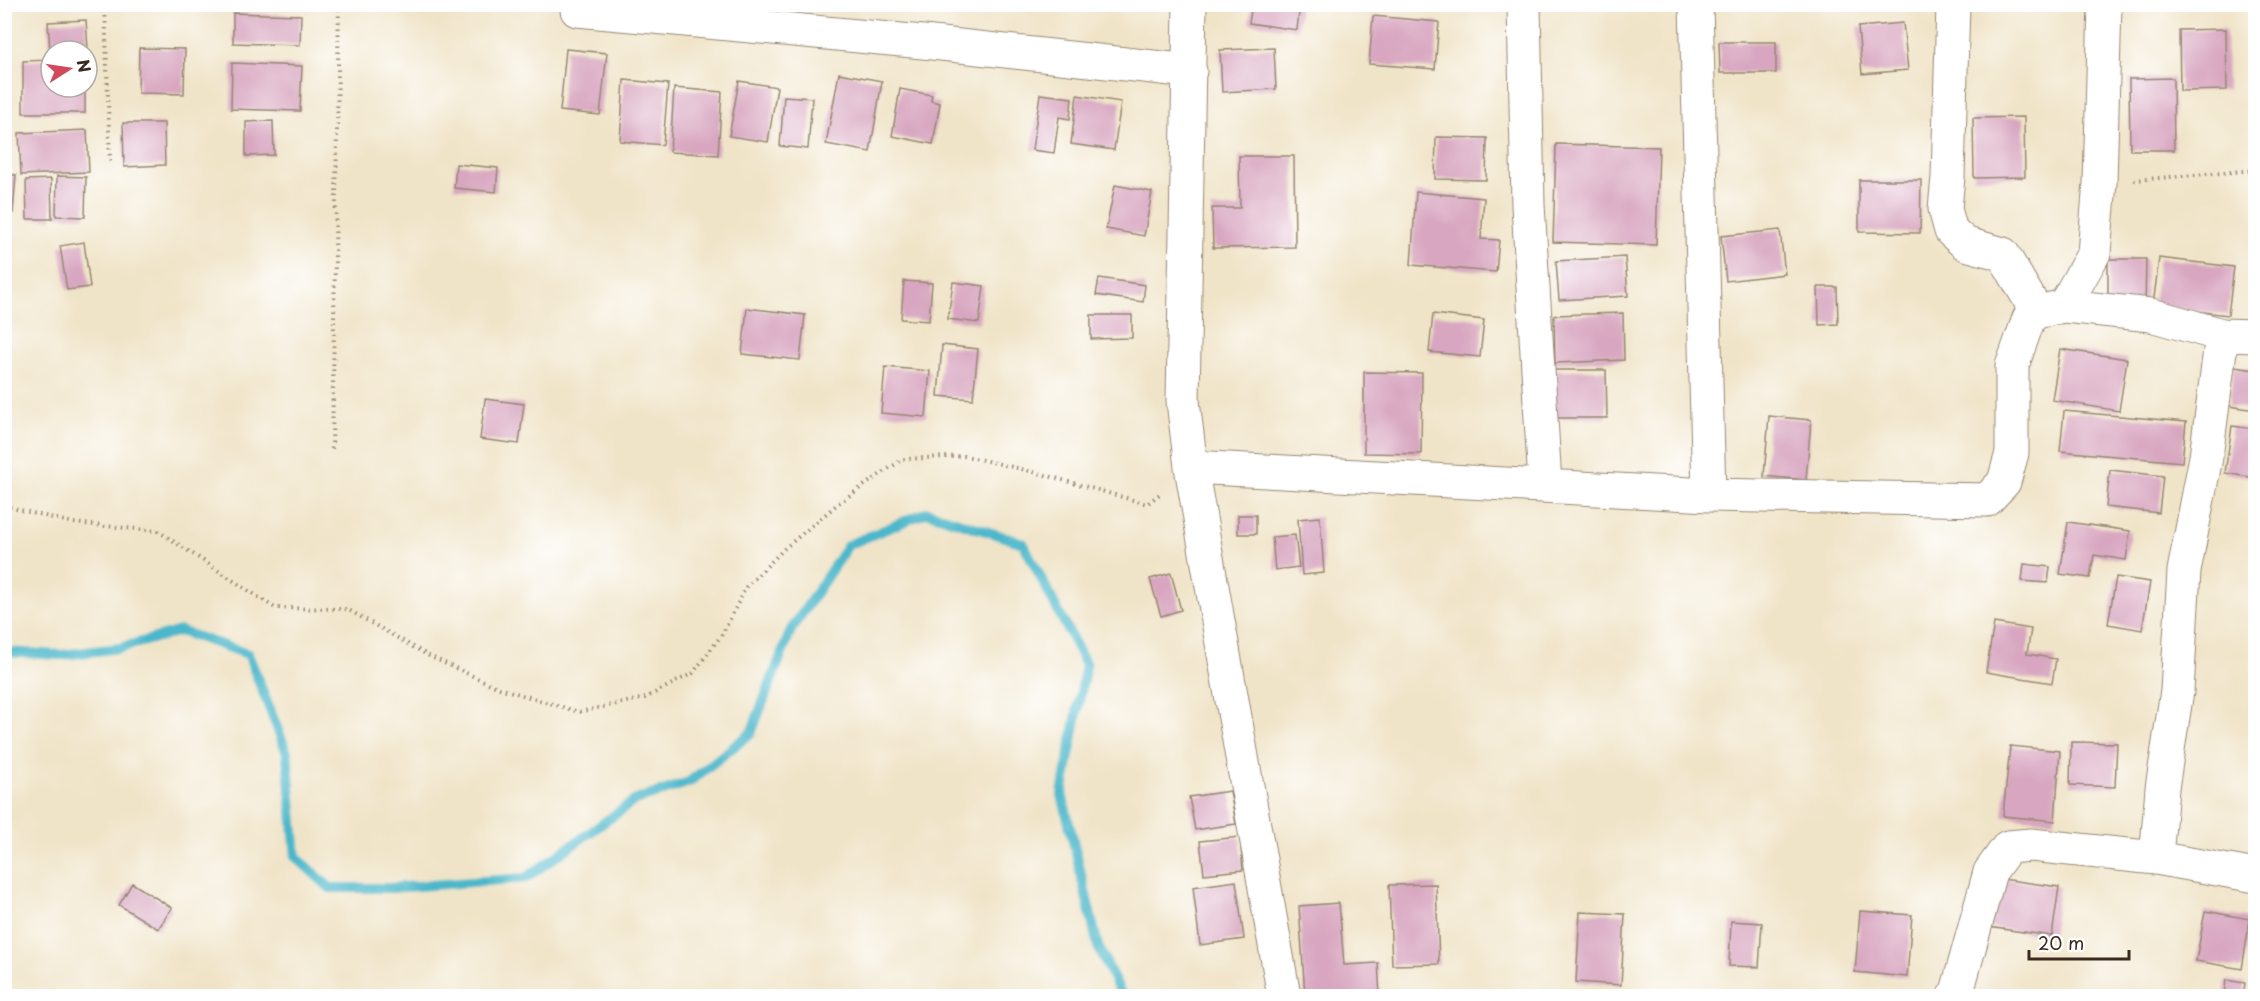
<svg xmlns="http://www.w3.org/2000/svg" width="2260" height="1001" font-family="'Playpen Sans',sans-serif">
	<rect width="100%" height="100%" fill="#fff"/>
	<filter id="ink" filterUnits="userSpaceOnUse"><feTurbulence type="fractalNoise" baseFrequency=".0167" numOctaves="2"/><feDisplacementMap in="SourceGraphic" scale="12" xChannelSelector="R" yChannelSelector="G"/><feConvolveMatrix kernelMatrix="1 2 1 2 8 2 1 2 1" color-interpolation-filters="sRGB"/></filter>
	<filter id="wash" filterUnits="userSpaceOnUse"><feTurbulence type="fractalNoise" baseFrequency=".008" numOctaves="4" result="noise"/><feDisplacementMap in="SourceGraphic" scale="24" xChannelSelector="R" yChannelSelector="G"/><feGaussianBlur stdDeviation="1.35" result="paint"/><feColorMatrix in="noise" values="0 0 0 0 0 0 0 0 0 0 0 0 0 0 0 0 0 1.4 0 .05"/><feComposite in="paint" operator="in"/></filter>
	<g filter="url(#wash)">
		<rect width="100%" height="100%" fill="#f0e4c8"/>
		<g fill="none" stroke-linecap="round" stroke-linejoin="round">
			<path stroke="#4cb7ca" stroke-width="10" d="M4,652L62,655L120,648L180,631L248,654L287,753L296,857L330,888H391L526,878L634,801L689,782L751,733L791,630L848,545L927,512L1023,543L1086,665L1062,794L1098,946L1122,996"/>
		</g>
		<g id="blocks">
			<path fill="#d8a6c0" d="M1252,4H1300L1297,30L1249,23Z
				M1426,4H1480V11L1426,10Z
				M233,13L301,15L300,45L233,43Z
				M1373,16L1439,22L1435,69L1369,64Z
				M86,20L88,49L50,51L48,22Z
				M1903,23L1908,70L1862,74L1858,27Z
				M2226,29L2227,90L2180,91L2179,30Z
				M1719,42H1776V73H1720Z
				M139,48L185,49L184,94L138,93Z
				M1274,48L1276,89L1222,92L1220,50Z
				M566,49L607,53L600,115L560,111Z
				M51,60V87H85V113H23V61Z
				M232,63L302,66L300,111L231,109Z
				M839,73L882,81L870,152L826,144Z
				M2173,78L2174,150H2130L2129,79Z
				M624,80L668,84L663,145L620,141Z
				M739,81L777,87L768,142L729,136Z
				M674,88L722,92L718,155L670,152Z
				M900,89L932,95L931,101L940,103L933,144L892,136Z
				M1040,94L1072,98L1070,119L1059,117L1054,153L1032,150Z
				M1077,95L1121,102L1114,150L1071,144Z
				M784,96L812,98L808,149L780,146Z
				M2024,117L2025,177L1974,178L1973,118Z
				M273,121L274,155L246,156V122Z
				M123,123H164L165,165L124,167Z
				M87,130L89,172L21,175L19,133Z
				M1436,137L1487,138L1486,180L1435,179Z
				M1556,144L1659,147L1656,245L1553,242Z
				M1239,156H1294L1295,247L1213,248L1212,208H1240Z
				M456,164L498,168L496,192L454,188Z
				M4,174L16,175L13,213L4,212Z
				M57,176L86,177L85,217L56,216Z
				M51,179L52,219H27L26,180Z
				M1859,180H1921L1920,233L1859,232Z
				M1115,185L1152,192L1144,236L1106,229Z
				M1416,192L1484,198L1481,239L1499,240L1496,272L1411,265Z
				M1780,230L1785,274L1726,281L1721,236Z
				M84,242L90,287L67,290L60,246Z
				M1625,257L1628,296L1559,300L1556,261Z
				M2159,258L2234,267L2228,315L2153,306Z
				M2108,259H2146L2145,308H2108Z
				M1099,278L1145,285L1143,302L1096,295Z
				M904,281L932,283L929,321L901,319Z
				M953,282L984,286L979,323L948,319Z
				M1818,287H1837L1838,324L1819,325Z
				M747,308L805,315L800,360L742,354Z
				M1623,313L1624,360L1555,363L1554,315Z
				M1433,314L1484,320L1480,357L1429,352Z
				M1091,315H1132V338L1091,339Z
				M942,345L978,349L973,399L938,396Z
				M2060,349L2127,359L2119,411L2052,400Z
				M885,367L930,371L926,417L881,413Z
				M2234,367L2256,370V410L2229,406Z
				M1546,370H1606L1607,418H1546Z
				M1364,372L1422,373L1421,454L1364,453Z
				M485,399L524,404L519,444L480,439Z
				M2064,411L2186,422L2182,462L2060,451Z
				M1769,416L1811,420L1806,480L1764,476Z
				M2232,426L2256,429V478L2225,473Z
				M2110,470L2163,476L2159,513L2106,507Z
				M1238,515H1256V534H1238Z
				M1320,517L1324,573L1302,575L1298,519Z
				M2068,522L2130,531L2126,560L2094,555L2090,578L2060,574Z
				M1295,535L1299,567L1275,570L1272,537Z
				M2024,564L2050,567L2048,583L2022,581Z
				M1171,573L1181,610L1161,616L1150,579Z
				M2116,577L2150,582L2142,630L2108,624Z
				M1994,623L2031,629L2027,654L2056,659L2052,683L1986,672Z
				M2071,742L2117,743L2115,787L2070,785Z
				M2010,746L2060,751L2055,821L2003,816Z
				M1230,791L1236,824L1195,830L1189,797Z
				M1240,837L1243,870L1204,874L1200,841Z
				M1995,878L2059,887L2052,936L1988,927Z
				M1236,881L1244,939L1200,945L1193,887Z
				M132,883L172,908L158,929L119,905Z
				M1436,884L1439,964L1392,965L1389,885Z
				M1339,903L1344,965L1378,963L1380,996H1305L1299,906Z
				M1860,911L1912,915L1907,977L1855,972Z
				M2205,911L2250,919L2242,969L2196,961Z
				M1580,912L1625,914L1621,985L1576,982Z
				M1731,921L1762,923L1759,967L1729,966Z
				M2226,980L2245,983L2243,996H2224Z"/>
		</g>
	</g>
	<g filter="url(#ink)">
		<use href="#blocks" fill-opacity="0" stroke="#968773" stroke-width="1.5"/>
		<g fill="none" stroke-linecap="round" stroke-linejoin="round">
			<g stroke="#968773" stroke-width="35">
				<path id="street" d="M1190,4L1183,401L1191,467L1284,996
					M1524,4L1528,205L1545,484
					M1696,4L1709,495
					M1953,4L1948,177L1945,209L1951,231L1966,244L2003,254L2037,312
					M577,10L923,42L1190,71
					M2064,306L2151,315L2222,335L2256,336
					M1191,467L1709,495L1987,500L2004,482L2012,453V366L2029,318L2037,312L2064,306L2094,253L2100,183L2105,4
					M2156,858L2162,788L2177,691L2184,571L2206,457L2222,335
					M1954,996L1957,992L1990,872L2008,847L2031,845L2156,858L2256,876"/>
			</g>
			<path stroke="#968773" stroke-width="4" stroke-dasharray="1.5 4.5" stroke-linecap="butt" d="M105,4L110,163
				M2134,180L2256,170
				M332,449L339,4
				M4,506L73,523L158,531L275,608L347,609L429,656L499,688L579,712L645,698L693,673L723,633L746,587L784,549L840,502L903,459L966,456L1038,473L1147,504L1161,493"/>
			<use href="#street" stroke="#fff" stroke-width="33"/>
		</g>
	</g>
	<rect width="2260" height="1001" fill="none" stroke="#fff" stroke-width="24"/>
	<g transform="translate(69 69) rotate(78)"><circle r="28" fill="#ffffff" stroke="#b1aaa5" stroke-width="1.5"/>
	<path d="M0-4.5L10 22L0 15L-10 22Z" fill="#d1495b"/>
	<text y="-9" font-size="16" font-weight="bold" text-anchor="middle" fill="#3b2a1e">N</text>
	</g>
	<path d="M2029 950v9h100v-9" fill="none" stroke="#3b2a1e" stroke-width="3"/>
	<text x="2038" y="950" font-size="18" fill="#3b2a1e" stroke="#ffffff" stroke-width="4.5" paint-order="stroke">20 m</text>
</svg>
